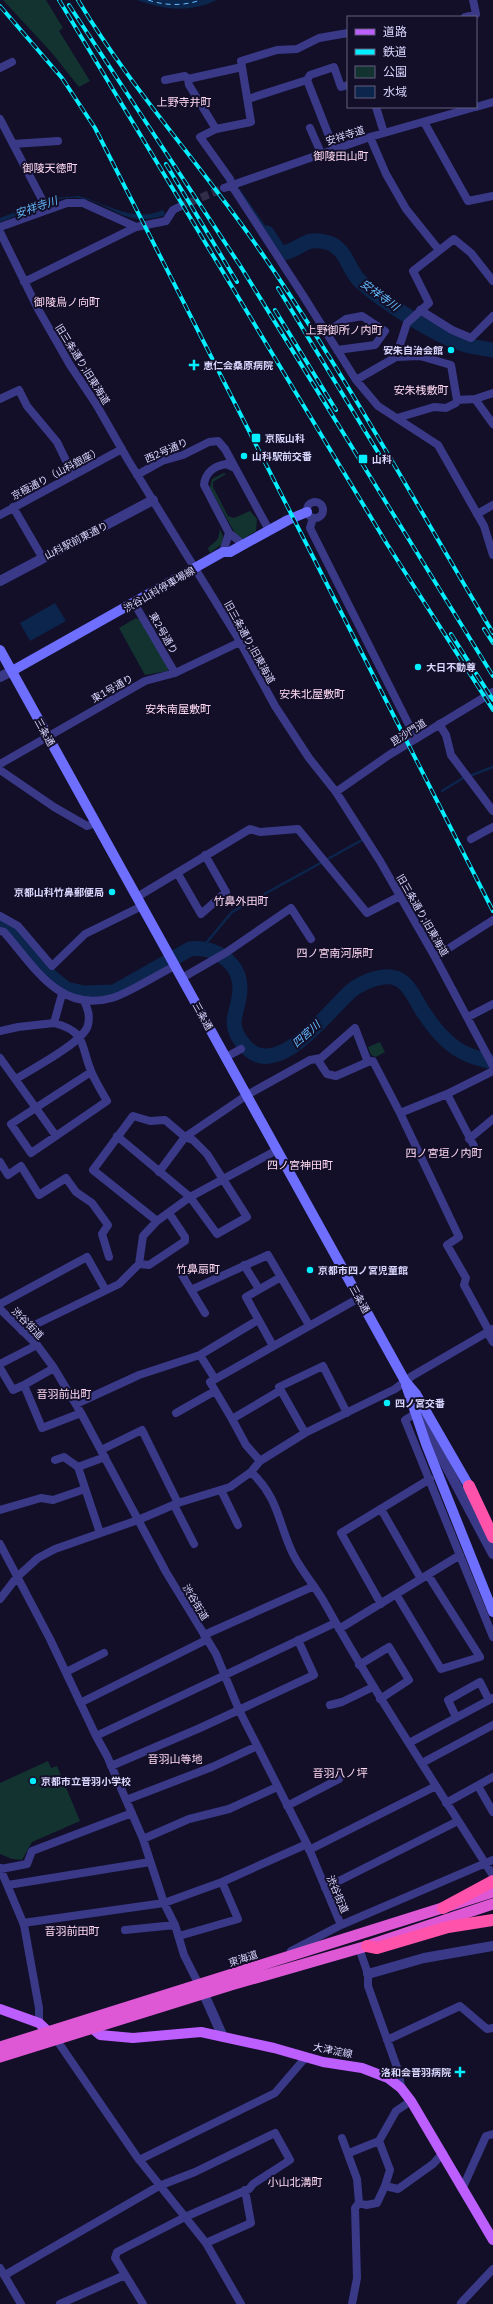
<svg xmlns="http://www.w3.org/2000/svg" width="493" height="2304" font-family="'IBM Plex Sans','Noto Sans JP',sans-serif">
	<rect width="100%" height="100%" fill="#130f29"/>
	<path fill="#123330" d="M3,0H46L63,28L59,31L90,81L79,87L52,53Z
		M224,473L226,474L213,482V487L228,516L234,518L250,511L257,519L256,531L243,539L237,537L210,488L212,479Z
		M220,529L223,536L222,544L210,553L208,548L218,539Z
		M136,618L140,620L169,667L168,671L145,675L119,628Z
		M380,1042L385,1052L376,1057L371,1055L368,1047Z
		M48,1761L51,1768L57,1766L80,1821L32,1842L22,1860L12,1859L0,1854V1783Z"/>
	<path fill="#0b254c" d="M137,0H217C190,13 163,10 137,0Z
		M239,188L280,247L276,250L238,193Z
		M79,196C108,204 133,223 163,210L166,215C121,229 115,203 79,198C52,195 24,214 0,222V218L53,198Z
		M55,603L66,621L30,641L20,623Z"/>
	<g fill="none" stroke-linecap="round" stroke-linejoin="round">
		<path stroke="#0b254c" stroke-width="2.5" d="M472,775L493,767
			M442,791L463,778
			M202,948L232,912L362,840"/>
		<path stroke="#0b254c" stroke-width="15" d="M267,233L278,250L283,253C301,250 305,235 329,243C347,249 348,271 361,282C383,302 433,334 460,343C470,347 482,348 493,350
			M0,920L14,931L49,975L66,989L84,993L114,992L190,949C215,946 240,962 240,989C240,1000 235,1011 234,1022C234,1032 240,1041 247,1048C279,1080 329,1010 351,991C359,984 373,978 384,977C407,975 412,995 422,1010C429,1021 437,1032 447,1041C461,1054 475,1058 493,1062"/>
		<path stroke="#65bdff" stroke-width="1" stroke-dasharray="5 4" stroke-linecap="butt" d="M148,0C166,6 183,6 201,0"/>
		<path stroke="#312d49" stroke-width="8" stroke-dasharray="8 4" stroke-linecap="butt" d="M179,207L224,188"/>
		<path stroke="#393988" stroke-width="8" d="M465,17L476,14L473,0
			M0,68L12,62
			M188,79L189,85L216,129L200,137L230,179L232,186L304,297L356,380L378,406L438,445L484,526L493,555
			M165,80L185,76L188,79L242,67L241,61L277,50L297,49L319,38L348,33
			M307,80L310,75L334,67L341,87L348,85
			M248,99L307,80L334,149
			M376,107L384,133
			M476,107L493,102
			M0,119L47,209
			M424,122L468,201L493,196
			M310,128L321,153
			M216,129L251,122L242,67
			M370,137L386,174L406,209L439,250
			M13,144L58,141
			M224,188L370,137L475,107
			M0,227L67,203H83L136,227L166,221L173,210L179,207
			M0,232L38,309L70,365L96,404L128,460L238,638L275,706L309,758L336,792L380,861L435,957L493,1066
			M24,282L136,227
			M420,310L452,330L471,338L493,316
			M326,333L346,319L362,316L385,331L375,345L337,350
			M396,357L407,323L429,303L413,271L454,239L471,253L493,281
			M356,380L396,357L420,356L451,365L457,400L456,403L446,408L434,407L397,418
			M0,399L19,390L27,406L57,442L73,475
			M475,399L493,393
			M457,400L475,399L493,424
			M235,468L226,464C214,466 205,473 204,485L229,533L244,545
			M137,475L162,461L183,455L209,442L218,441L225,449L269,530
			M307 510a8 8 0 1 1 16 0a8 8 0 1 1-16 0Z
			M13,507L42,557
			M477,514L493,505
			M0,515L122,449
			M313,518L310,528L416,739
			M223,552L229,533
			M134,603L175,673
			M439,724L446,735L451,755L493,811
			M0,764L145,681L175,673L240,642
			M0,770L54,807L87,826L96,823
			M336,792L389,755L493,692
			M471,839L493,827
			M178,874L201,914L226,892L205,855
			M137,897L250,829L260,832L298,829L367,913L400,896
			M0,916L18,926L52,966L85,934L142,906
			M0,931L4,932C34,966 59,1013 112,998C129,993 158,974 175,966
			M435,957L493,920
			M182,978L227,952L291,908L311,939
			M468,1017L493,1004
			M0,1031L18,1027L54,1023
			M226,1057L241,1049
			M0,1058L56,1136L107,1101C102,1092 95,1081 91,1071C80,1044 87,1032 54,1023L62,994
			M368,1062L373,1061L400,1113
			M16,1079C32,1069 84,1042 88,1025C90,1015 88,1009 84,1001
			M447,1094L474,1146
			M56,1136L31,1153L11,1124L91,1072
			M117,1136L190,1197L217,1234L247,1217L207,1154L193,1140L185,1137L165,1120L150,1121L133,1116L93,1170L157,1221
			M469,1139L493,1119
			M0,1162L8,1175L21,1166L39,1195L66,1178L76,1192L92,1203L108,1225L102,1234L109,1257
			M159,1172L185,1137L247,1095L310,1060L321,1058L355,1028L368,1062L336,1076L327,1074L317,1059
			M139,1264L149,1265L185,1241V1237L169,1213
			M244,1265L259,1289
			M188,1272L182,1275L191,1290
			M0,1304L87,1257L105,1289
			M0,1309L37,1345L54,1368L81,1413L166,1572L216,1654L239,1710L307,1844L341,1925
			M205,1313L191,1290L268,1255L309,1325
			M22,1331L119,1284L139,1264L143,1236L157,1221L190,1197L277,1150
			M489,1331L464,1285L466,1278L447,1245L459,1237L400,1113L447,1094L493,1071
			M487,1332L493,1342
			M273,1346L246,1297L281,1277
			M200,1355L215,1379
			M0,1364L37,1345
			M0,1368L13,1390L24,1385
			M54,1368L24,1385L42,1428L81,1413
			M76,1404L139,1375L200,1355L258,1320
			M176,1413L215,1391
			M416,1413L405,1420L493,1637
			M232,1419L210,1382L359,1298
			M305,1433L279,1387L323,1366L347,1413
			M101,1450L142,1430L178,1503
			M55,1460L64,1457L78,1467
			M260,1461L246,1445L232,1419L281,1390
			M251,1472C279,1498 278,1523 293,1554C301,1570 314,1585 323,1600C375,1694 435,1783 492,1874
			M221,1490L238,1525
			M174,1505L194,1544
			M381,1509L421,1579
			M0,1510L41,1498L53,1500L85,1489
			M100,1533L78,1467L105,1457
			M0,1544L50,1639L96,1736L107,1756L143,1839L164,1903L175,1925L184,1955L201,1989
			M396,1594L441,1669L480,1657L428,1575
			M0,1599L17,1577L38,1558L55,1549L138,1520L178,1503L230,1487L251,1472L260,1461L305,1433L395,1389L412,1376L493,1329
			M381,1604L341,1533L430,1479
			M339,1629L460,1555
			M204,1635L314,1586
			M359,1665L389,1647L409,1680L380,1699
			M66,1672L104,1653
			M80,1703L206,1640
			M330,1705L342,1702L373,1687
			M456,1717L448,1700L480,1682L489,1700
			M96,1736L335,1623
			M409,1743L493,1698
			M422,1763L493,1725
			M111,1766L200,1728L314,1675L298,1640
			M478,1786L493,1812
			M126,1800L212,1767L257,1746
			M446,1803L493,1777
			M287,1806L339,1779
			M143,1839L189,1819L229,1809L277,1787
			M309,1850L436,1786
			M0,1868L24,1925L39,2008V2023
			M1,1869L27,1864L32,1851L132,1813
			M8,1885L150,1862
			M325,1888L458,1821
			M23,1923L164,1903L222,1882L307,1844
			M125,1930L175,1925
			M179,1936L238,1919L222,1882
			M359,1948L368,1974V1986L399,2073L401,2088
			M291,1951L341,1925L493,1860
			M56,2039L137,2157L206,2243L241,2304
			M387,2040L460,2006L487,2029L493,2028
			M342,2138L357,2179L359,2203
			M349,2153L379,2141
			M139,2160L275,2093L306,2057
			M385,2186L390,2170L379,2141L396,2111L411,2101
			M463,2187L486,2136L493,2134
			M206,2243L251,2223L245,2190
			M0,2268L21,2304
			M5,2275L159,2186L195,2172L275,2133L290,2160L253,2184L249,2189L185,2217L117,2252L115,2258L143,2304
			M461,2303L493,2269
			M60,2304L125,2275
			M352,2304L357,2278L355,2208L359,2203L366,2205L377,2203L385,2186L398,2189L433,2164L443,2153"/>
		<path stroke="#393988" stroke-width="10" d="M0,581L153,500
			M0,677L12,671
			M418,1413L493,1554
			M368,1974L424,1958L493,1946
			M204,1994L223,2037"/>
		<path stroke="#6e6fff" stroke-width="10" d="M0,650L405,1381L416,1394L473,1493
			M12,671L223,552H230L288,520L307,512
			M406,1385L426,1444L493,1612"/>
		<path stroke="#bd5eff" stroke-width="10" d="M0,2009L39,2023L54,2037
			M91,2021L93,2029L100,2035L133,2038L201,2032L274,2048L323,2062L362,2068L388,2078L401,2088L411,2101L493,2240"/>
		<path stroke="#de58d5" stroke-width="11" d="M0,2047L493,1892
			M0,2057L231,1985L367,1946L493,1904"/>
		<path stroke="#ff52ab" stroke-width="12" d="M469,1486L493,1537
			M443,1908L493,1881
			M367,1946L377,1948L448,1927L493,1920"/>
		<g stroke="#03efff" stroke-width="4">
			<path id="rail" d="M59,0L387,544L493,710
				M78,0C131,89 203,167 261,252C345,374 417,506 493,633
				M69,5L241,267L493,676
				M0,6L62,78L95,128L493,911
				M166,164L237,282
				M278,288L379,454
				M275,310L336,410
				M484,629L493,643
				M451,634L493,700"/>
		</g>
		<use href="#rail" stroke="#130f29" stroke-width="2.5" stroke-dasharray="8" stroke-linecap="butt"/>
	</g>
	<g fill="#03efff" stroke="#130f29" stroke-width="1.5">
		<circle cx="451" cy="350" r="4"/>
		<path d="M192 359h4v4h4v4h-4v4h-4v-4h-4v-4h4z"/>
		<rect x="251" y="433" width="10" height="10" rx="2"/>
		<circle cx="244" cy="456" r="4"/>
		<rect x="358" y="454" width="10" height="10" rx="2"/>
		<circle cx="418" cy="667" r="4"/>
		<circle cx="112" cy="892" r="4"/>
		<circle cx="310" cy="1270" r="4"/>
		<circle cx="387" cy="1403" r="4"/>
		<circle cx="33" cy="1781" r="4"/>
		<path d="M458 2066h4v4h4v4h-4v4h-4v-4h-4v-4h4z"/>
	</g>
	<g text-anchor="middle" stroke-width="4" stroke-linejoin="round" paint-order="stroke">
		<g font-size="10" fill="#dad7ff" stroke="#130f29">
			<text transform="translate(345 135) rotate(-18)" y="4">安祥寺道</text>
			<text transform="translate(83 364) rotate(58)" y="4">旧三条通り;旧東海道</text>
			<text transform="translate(166 450) rotate(-23)" y="4">西2号通り</text>
			<text transform="translate(56 473) rotate(-28)" y="4">京極通り（山科銀座）</text>
			<text transform="translate(76 540) rotate(-27)" y="4">山科駅前東通り</text>
			<text transform="translate(159 589) rotate(-30)" y="4">渋谷山科停車場線</text>
			<text transform="translate(164 633) rotate(60)" y="4">東2号通り</text>
			<text transform="translate(250 642) rotate(61)" y="4">旧三条通り;旧東海道</text>
			<text transform="translate(112 688) rotate(-29)" y="4">東1号通り</text>
			<text transform="translate(45 732) rotate(61)" y="4">三条通</text>
			<text transform="translate(408 732) rotate(-32)" y="4">毘沙門道</text>
			<text transform="translate(423 915) rotate(60)" y="4">旧三条通り;旧東海道</text>
			<text transform="translate(203 1016) rotate(61)" y="4">三条通</text>
			<text transform="translate(360 1299) rotate(61)" y="4">三条通</text>
			<text transform="translate(28 1323) rotate(45)" y="4">渋谷街道</text>
			<text transform="translate(196 1602) rotate(59)" y="4">渋谷街道</text>
			<text transform="translate(338 1894) rotate(67)" y="4">渋谷街道</text>
			<text transform="translate(243 1958) rotate(-18)" y="4">東海道</text>
			<text transform="translate(333 2050) rotate(11)" y="4">大津淀線</text>
		</g>
		<g font-size="10" font-weight="bold" fill="#dad7ff" stroke="#130f29" text-anchor="start">
			<text x="443" y="354" text-anchor="end">安朱自治会館</text>
			<text x="203" y="369">恵仁会桑原病院</text>
			<text x="265" y="442">京阪山科</text>
			<text x="252" y="460">山科駅前交番</text>
			<text x="372" y="463">山科</text>
			<text x="426" y="671">大日不動尊</text>
			<text x="104" y="896" text-anchor="end">京都山科竹鼻郵便局</text>
			<text x="318" y="1274">京都市四ノ宮児童館</text>
			<text x="395" y="1407">四ノ宮交番</text>
			<text x="41" y="1785">京都市立音羽小学校</text>
			<text x="451" y="2076" text-anchor="end">洛和会音羽病院</text>
		</g>
		<g font-size="11" fill="#ffd9f2" stroke="#130f29">
			<text x="184" y="106">上野寺井町</text>
			<text x="341" y="160">御陵田山町</text>
			<text x="50" y="172">御陵天徳町</text>
			<text x="67" y="306">御陵鳥ノ向町</text>
			<text x="344" y="334">上野御所ノ内町</text>
			<text x="421" y="394">安朱桟敷町</text>
			<text x="312" y="698">安朱北屋敷町</text>
			<text x="178" y="713">安朱南屋敷町</text>
			<text x="241" y="905">竹鼻外田町</text>
			<text x="335" y="957">四ノ宮南河原町</text>
			<text x="444" y="1157">四ノ宮垣ノ内町</text>
			<text x="300" y="1169">四ノ宮神田町</text>
			<text x="198" y="1273">竹鼻扇町</text>
			<text x="64" y="1398">音羽前出町</text>
			<text x="175" y="1763">音羽山等地</text>
			<text x="340" y="1777">音羽八ノ坪</text>
			<text x="72" y="1935">音羽前田町</text>
			<text x="295" y="2186">小山北溝町</text>
		</g>
		<g font-size="11" font-style="italic" fill="#65bdff" stroke="#130f29">
			<text transform="translate(36 207) rotate(-19)" y="4">安祥寺川</text>
			<text transform="translate(380 295) rotate(36)" y="4">安祥寺川</text>
			<text transform="translate(306 1034) rotate(-42)" y="4">四宮川</text>
		</g>
	</g>
	<rect x="347" y="16" width="130" height="92" fill="#130f29" stroke="#635f7f"/>
	<rect x="355" y="29" width="20" height="6" fill="#bd5eff" stroke="#635f7f"/>
	<text x="383" y="36" font-size="12" fill="#dad7ff">道路</text>
	<rect x="355" y="49" width="20" height="6" fill="#03efff" stroke="#635f7f"/>
	<text x="383" y="56" font-size="12" fill="#dad7ff">鉄道</text>
	<rect x="355" y="66" width="20" height="12" fill="#123330" stroke="#635f7f"/>
	<text x="383" y="76" font-size="12" fill="#dad7ff">公園</text>
	<rect x="355" y="86" width="20" height="12" fill="#0b254c" stroke="#635f7f"/>
	<text x="383" y="96" font-size="12" fill="#dad7ff">水域</text>
</svg>
